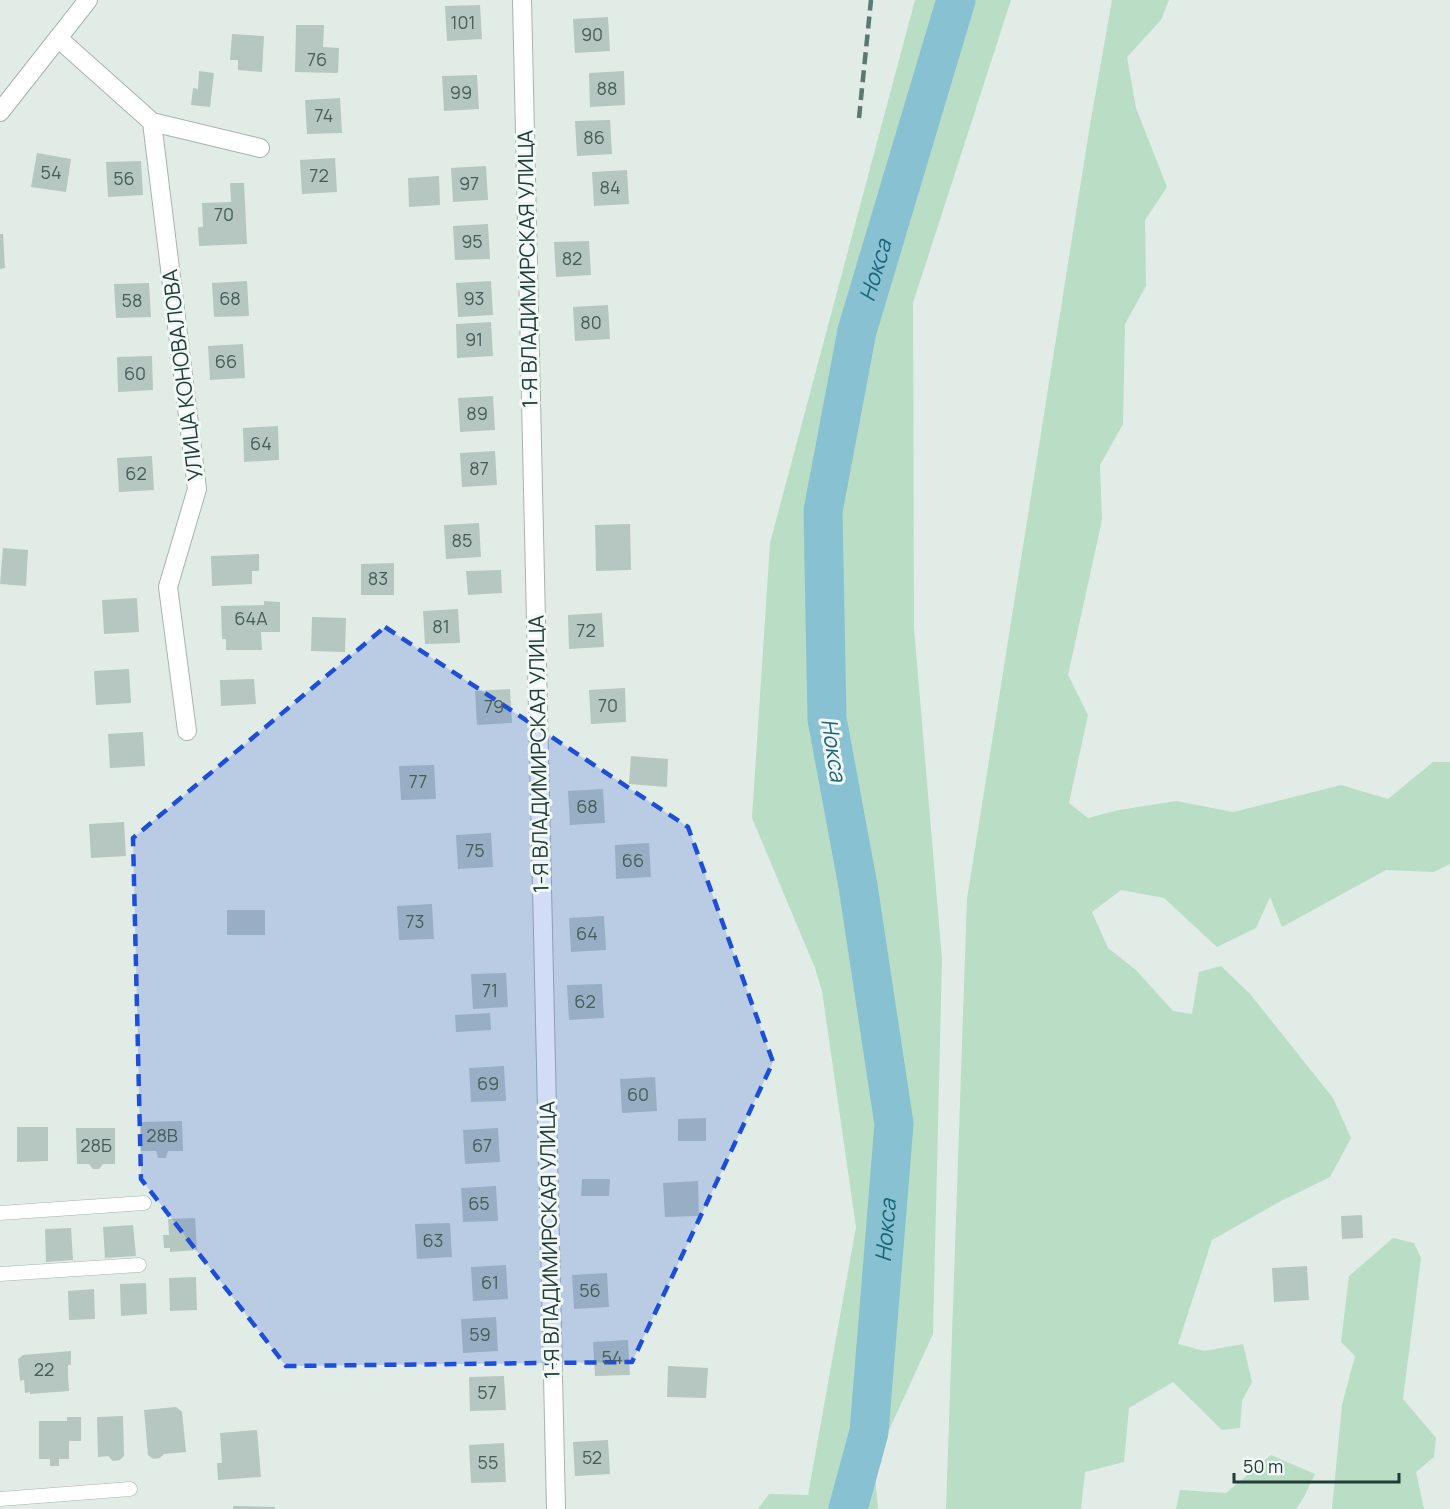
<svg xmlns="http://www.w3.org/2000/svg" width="1450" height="1509" font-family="Manrope,sans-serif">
	<rect width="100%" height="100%" fill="#e1ece7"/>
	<path fill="#b9ddc5" d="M915,0H1011L913,303L914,628L942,959L933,1334L874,1463L878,1509H758L769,1494L808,1495L856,1227L822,991L815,968L752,818L770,543Z
		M1112,0H1169L1161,20L1127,57L1136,108L1167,187L1145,220L1146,286L1125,324L1123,424L1100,465L1102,520L1068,675L1088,715L1069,803L1088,818L1119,810L1176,801L1233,812L1341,785L1388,799L1433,762H1450V864L1434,872L1386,870L1282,927L1270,897L1256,928L1217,947L1164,898L1121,890L1092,912L1108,948L1136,970L1173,1011L1192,1014L1199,972L1221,966L1250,994L1333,1098L1351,1138L1330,1177L1279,1202L1212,1240L1178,1344L1204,1351L1243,1344L1252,1382L1242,1401L1240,1428L1222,1430L1173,1382L1129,1408L1124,1462L1085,1472L1081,1509H946L967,899L1090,125Z
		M1393,1238L1414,1243L1421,1258L1403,1399L1436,1438L1434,1457L1416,1472L1424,1509H1332L1342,1405L1355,1356L1341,1342L1349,1276Z
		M1271,1455L1315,1474L1304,1497L1296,1509H1176L1180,1490L1226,1493Z"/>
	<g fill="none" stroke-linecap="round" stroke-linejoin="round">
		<path stroke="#88c1d1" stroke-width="39" id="s1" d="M848,1509L869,1432L894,1124L858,886L827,719L823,511L857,331L956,0"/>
	</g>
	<path fill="#b6c6c0" d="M480,5L482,39L447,41L445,6Z
		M608,17L610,51L575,53L573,19Z
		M296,25H324L323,47L339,48L338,73L295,72Z
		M232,34L264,36L262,72L238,70V60H230Z
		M199,71L214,73L210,107L191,105L193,88L198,89Z
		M624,71L625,105L590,107L589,73Z
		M477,75L479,109L444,111L442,76Z
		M340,98L342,133L307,134L305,100Z
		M610,120L612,154L577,156L575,121Z
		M37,153L71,159L66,192L31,187Z
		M335,158L337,192L302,194L300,160Z
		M141,161L143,195L108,197L106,162Z
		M486,166L488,200L453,202L451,168Z
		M627,170L629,204L594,206L592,172Z
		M439,176L440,205L409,207L408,178Z
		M230,183H244L247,244L199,246L198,227H203L202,203L231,202Z
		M488,224L490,259L455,260L453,226Z
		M0,234H3L5,268L0,269Z
		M589,241L591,275L556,277L554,242Z
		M247,281L249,316L214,317L212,283Z
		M491,281L493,315L458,317L456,283Z
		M149,283L151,317L116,318L114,284Z
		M608,305L610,339L575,341L573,307Z
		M491,322L493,356L457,358L456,324Z
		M243,344L245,378L210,380L208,346Z
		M152,356L153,390L118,392L117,357Z
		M493,396L495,430L460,432L458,398Z
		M278,426L279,460L244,462L243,428Z
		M495,451L497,485L462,487L460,453Z
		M152,456L154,490L119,492L117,458Z
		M479,523L481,557L446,559L444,525Z
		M630,524L631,570L596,571L595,525Z
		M3,548L28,550L26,586L0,584Z
		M259,554V571H252V584L212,586L211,556Z
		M394,563V595H361V564Z
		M501,570L502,593L468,595L466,571Z
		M137,598L139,632L104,634L102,600Z
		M264,601L280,602V632H261L262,650H226V639H222L221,606L264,605Z
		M458,609L460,643L425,644L423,611Z
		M602,613L604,647L569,649L568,615Z
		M312,617L346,618L345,652L311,651Z
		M129,669L131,703L96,705L94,671Z
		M254,679L256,704L221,706L220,680Z
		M625,688L626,722L591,724L589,690Z
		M510,689L512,723L477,725L475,691Z
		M143,732L145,766L110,768L108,734Z
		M631,756L668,759L667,787L629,784Z
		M434,765L436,799L401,800L399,766Z
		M603,789L605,823L570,825L568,791Z
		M124,822L126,856L91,858L89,824Z
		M491,833L493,867L458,869L456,835Z
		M649,843L651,877L616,879L615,845Z
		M432,904L434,939L399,940L397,906Z
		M227,910H265V935H227Z
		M604,916L606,950L571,952L569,918Z
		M506,973L508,1007L473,1009L471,974Z
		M602,984L604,1018L569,1020L567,985Z
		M490,1013L491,1030L456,1032L455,1015Z
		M504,1066L506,1101L471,1102L469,1068Z
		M655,1077L657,1111L622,1113L620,1079Z
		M706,1118V1141H678V1119Z
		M182,1121L183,1151H168L166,1158H158L156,1151H141V1122Z
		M17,1127H48V1161L17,1162Z
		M76,1128H115V1164H103L99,1169H93L89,1164H77Z
		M498,1128L500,1162L465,1164L463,1130Z
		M582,1179H610L609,1196H581Z
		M698,1181L699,1216L665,1217L663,1183Z
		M496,1186L498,1221L463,1222L461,1188Z
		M1362,1215L1363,1238L1342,1239L1341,1216Z
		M195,1218L197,1250L170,1252V1248H164L163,1235H169L168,1219Z
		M450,1223L452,1257L417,1259L415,1224Z
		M133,1225L136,1256L105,1258L103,1227Z
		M71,1228L73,1260L46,1262L45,1229Z
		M506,1265L508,1299L473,1301L471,1267Z
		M1307,1266L1309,1300L1274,1302L1272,1268Z
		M607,1273L609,1307L574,1309L572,1275Z
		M196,1277L197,1310L170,1311L169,1278Z
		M146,1283L147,1314L121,1316L120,1284Z
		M94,1289L95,1319L69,1320L68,1291Z
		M496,1317L498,1351L463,1353L461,1319Z
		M628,1340L630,1375L595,1376L593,1342Z
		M71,1351V1365H68V1375L69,1391L30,1394V1392L25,1393L24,1380L20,1381L18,1359L23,1355Z
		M668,1366L708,1368L706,1398L667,1397Z
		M504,1376L506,1410L470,1411L469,1377Z
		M176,1407L182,1412L186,1452L164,1454L160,1458L153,1459L148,1455L144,1410Z
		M123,1416L124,1456L120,1460L113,1461L108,1456L98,1457L97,1417Z
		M67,1417H81V1441H69V1459H59V1466H50V1459H39V1421H67Z
		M257,1430L261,1477L218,1480L217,1463H222L220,1433Z
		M608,1440L610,1474L575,1476L573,1442Z
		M504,1443L506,1482L471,1483L469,1445Z
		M233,1506L275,1507V1509H233Z"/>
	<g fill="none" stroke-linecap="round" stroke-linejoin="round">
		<g stroke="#a4b4af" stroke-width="15">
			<path id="lane" d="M0,1213L144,1203
				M0,1274L139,1265
				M0,1499L130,1489"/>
		</g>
		<g stroke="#a4b4af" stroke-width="20">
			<path id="street" d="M522,0L556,1509
				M59,39L152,122L197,489L168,587L187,731
				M0,112L88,0
				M152,122L260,148"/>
		</g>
		<use href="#lane" stroke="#fff" stroke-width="14"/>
		<use href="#street" stroke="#fff" stroke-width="18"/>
		<path stroke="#5b7872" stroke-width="4.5" stroke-dasharray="12 6" stroke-linecap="butt" d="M859,118L871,0"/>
	</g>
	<path fill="#1d4ed8" fill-opacity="0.2" stroke="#1d4ed8" stroke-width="4.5" stroke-dasharray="12 8" stroke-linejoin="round" d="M385,627L688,827L773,1062L632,1362L286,1366L141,1179L133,838Z"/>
	<g text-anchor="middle" stroke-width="6" stroke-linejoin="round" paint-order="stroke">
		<g font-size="18" fill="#465e59">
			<text x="463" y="29">101</text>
			<text x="592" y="41">90</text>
			<text x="317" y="66">76</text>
			<text x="607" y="95">88</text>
			<text x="461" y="99">99</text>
			<text x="324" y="122">74</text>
			<text x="594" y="144">86</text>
			<text x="51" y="179">54</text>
			<text x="319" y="182">72</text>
			<text x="124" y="185">56</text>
			<text x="469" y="190">97</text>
			<text x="610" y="194">84</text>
			<text x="224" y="221">70</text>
			<text x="472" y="248">95</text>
			<text x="572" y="265">82</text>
			<text x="230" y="305">68</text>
			<text x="474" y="305">93</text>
			<text x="132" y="307">58</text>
			<text x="591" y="329">80</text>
			<text x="474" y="346">91</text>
			<text x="226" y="368">66</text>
			<text x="135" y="380">60</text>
			<text x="477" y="420">89</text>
			<text x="261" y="450">64</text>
			<text x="479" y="475">87</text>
			<text x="136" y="480">62</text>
			<text x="462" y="547">85</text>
			<text x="378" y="585">83</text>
			<text x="251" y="625">64А</text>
			<text x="441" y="633">81</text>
			<text x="586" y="637">72</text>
			<text x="608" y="712">70</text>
			<text x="494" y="713">79</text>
			<text x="418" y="788">77</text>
			<text x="587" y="813">68</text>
			<text x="475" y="857">75</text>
			<text x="633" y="867">66</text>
			<text x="415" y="928">73</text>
			<text x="587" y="940">64</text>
			<text x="490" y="997">71</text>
			<text x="585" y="1008">62</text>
			<text x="488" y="1090">69</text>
			<text x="638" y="1101">60</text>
			<text x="162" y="1142">28В</text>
			<text x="96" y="1152">28Б</text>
			<text x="482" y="1152">67</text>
			<text x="479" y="1210">65</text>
			<text x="433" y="1247">63</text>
			<text x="490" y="1289">61</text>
			<text x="590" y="1297">56</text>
			<text x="480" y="1341">59</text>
			<text x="612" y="1364">54</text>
			<text x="44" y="1376">22</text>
			<text x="487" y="1399">57</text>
			<text x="592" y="1464">52</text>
			<text x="488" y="1469">55</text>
		</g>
		<g font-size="21" fill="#213c37" stroke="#f1f8f5">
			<text transform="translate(528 269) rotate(-91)" y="7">1-Я ВЛАДИМИРСКАЯ УЛИЦА</text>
			<text transform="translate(183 375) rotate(-97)" y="7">УЛИЦА КОНОВАЛОВА</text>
			<text transform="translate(539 754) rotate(-91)" y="7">1-Я ВЛАДИМИРСКАЯ УЛИЦА</text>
			<text transform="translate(550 1240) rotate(-91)" y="7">1-Я ВЛАДИМИРСКАЯ УЛИЦА</text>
		</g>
		<g font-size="22" font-style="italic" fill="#1b6379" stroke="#f1f8f5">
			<text dy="8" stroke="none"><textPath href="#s1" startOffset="1254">Нокса</textPath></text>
			<text transform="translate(834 750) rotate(81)" y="8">Нокса</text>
			<text dy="8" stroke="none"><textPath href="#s1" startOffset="282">Нокса</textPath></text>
		</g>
	</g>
	<path d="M1234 1473v9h165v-9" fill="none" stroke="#213c37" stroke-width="3"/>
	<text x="1243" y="1473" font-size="18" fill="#213c37" stroke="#f1f8f5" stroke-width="4.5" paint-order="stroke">50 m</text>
</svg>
